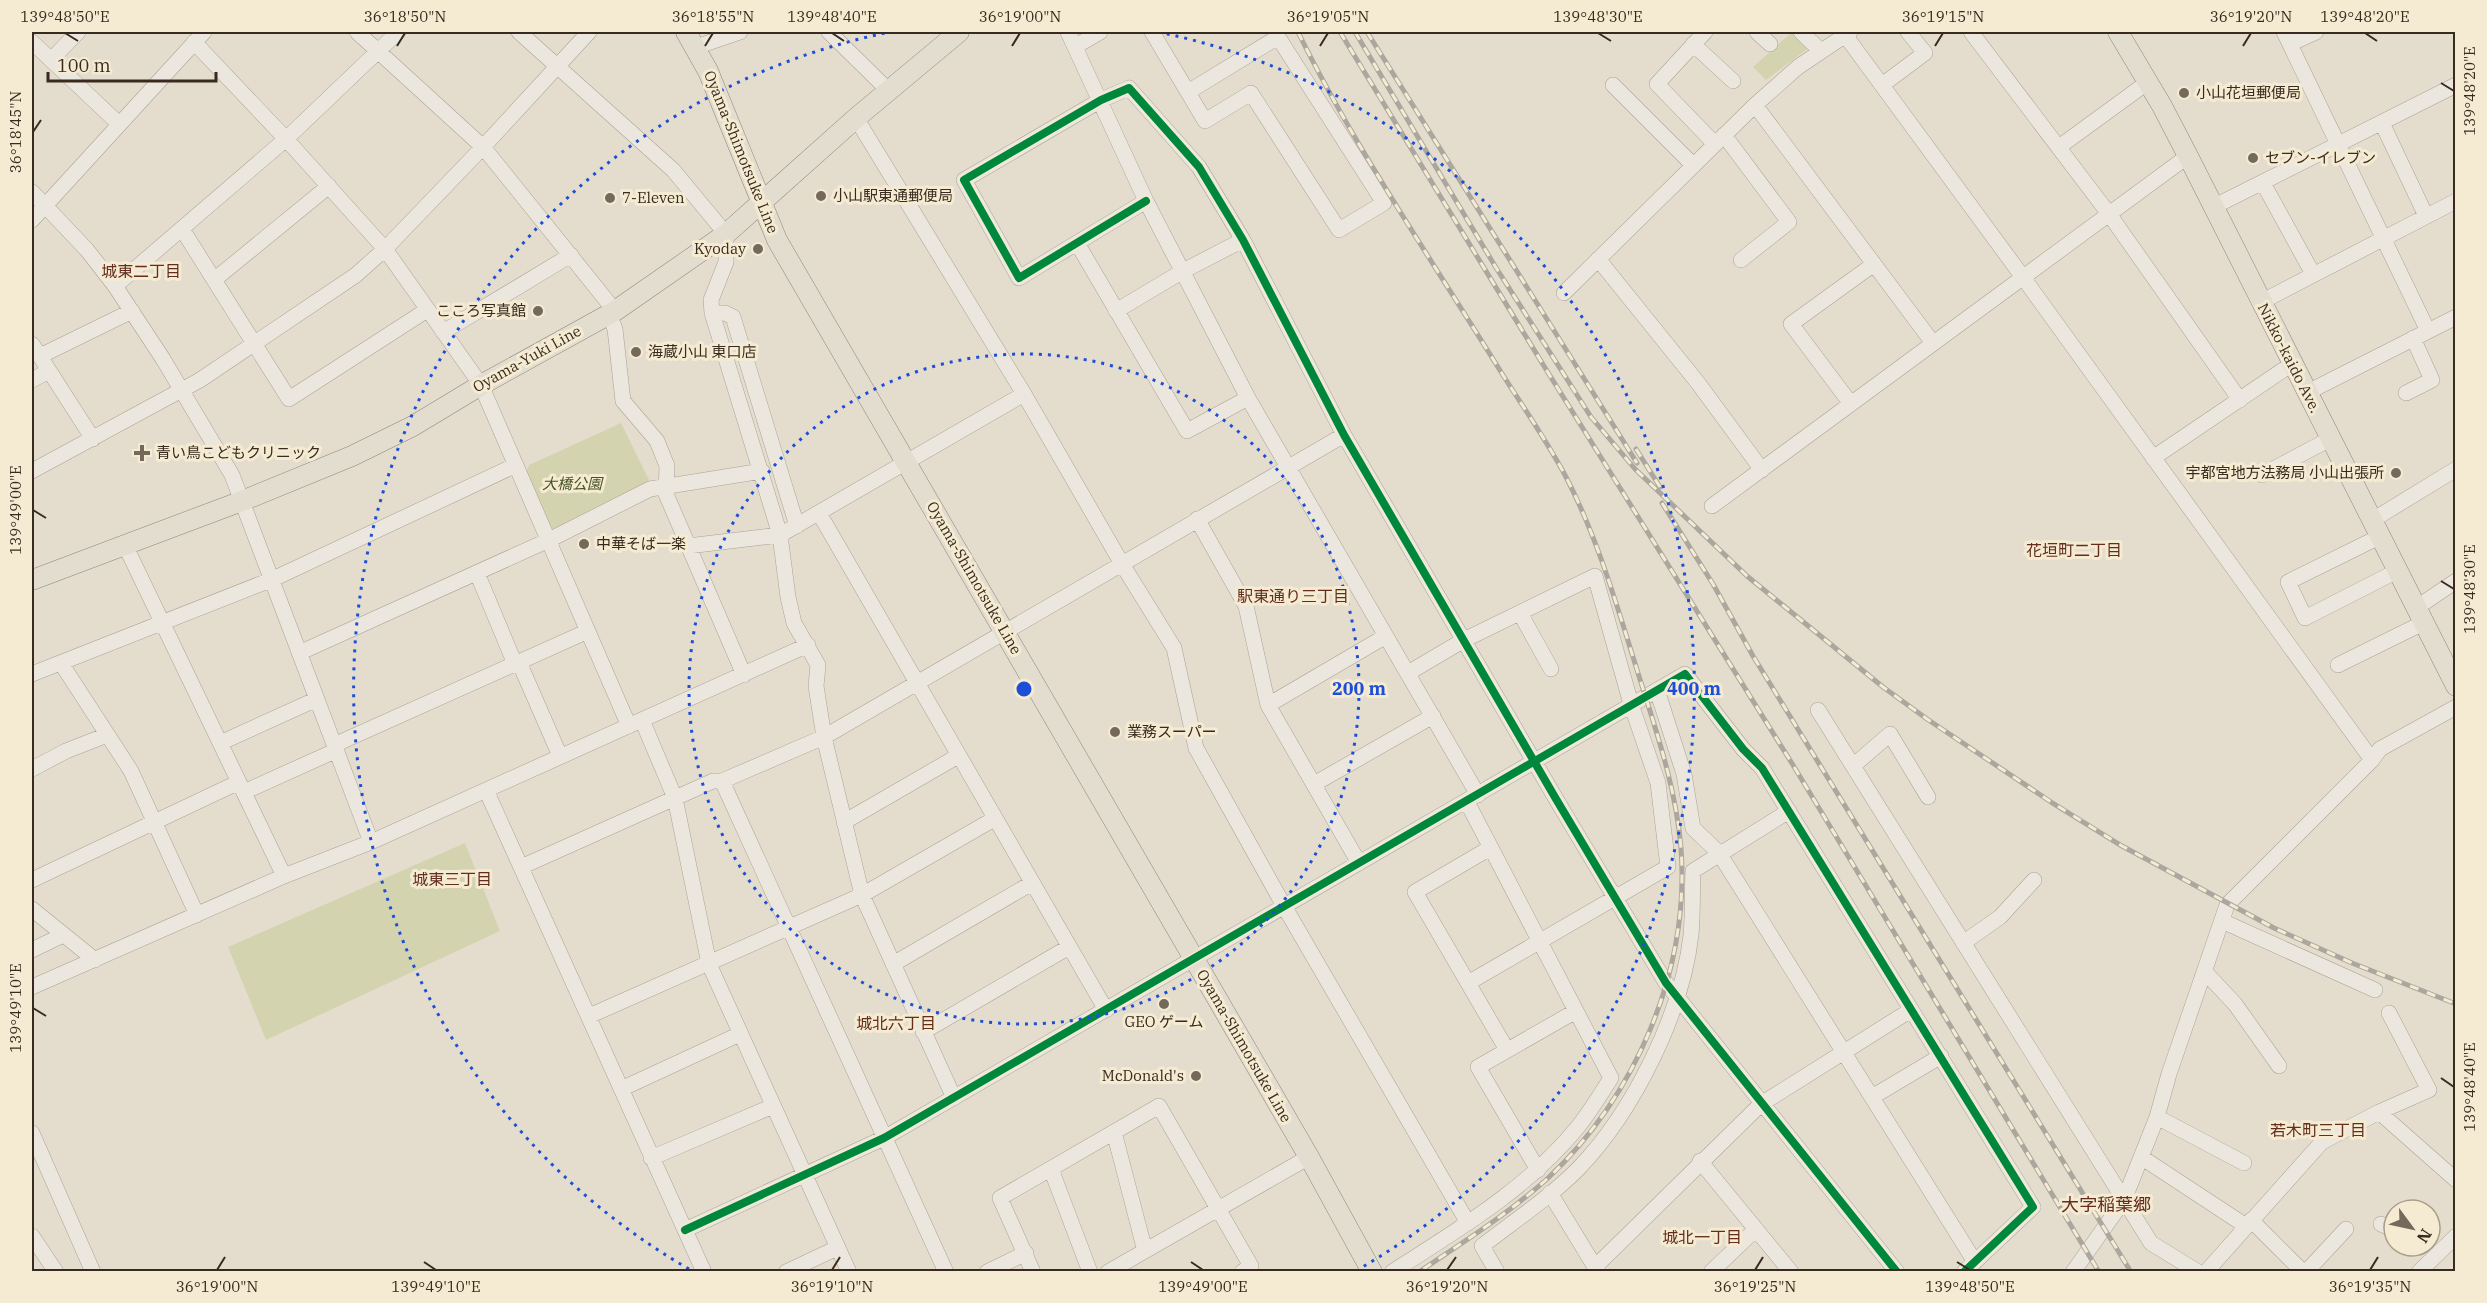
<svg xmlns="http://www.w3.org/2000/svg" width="2487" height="1303" font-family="'IBM Plex Serif','Noto Sans JP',serif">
	<rect width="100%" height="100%" fill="#e4ddcd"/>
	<path fill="#d3d4af" d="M1792,32L1810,47L1766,80L1753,67Z
		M621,423L651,484L558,532L551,530L526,473L529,465Z
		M465,843L500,931L266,1040L228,947Z"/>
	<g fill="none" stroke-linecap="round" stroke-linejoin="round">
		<g stroke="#a9a296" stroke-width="16">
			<path id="minor" d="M357,32L483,147L615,311
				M519,32L673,170L726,234V262L711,300L712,313L780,535L788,597L794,623L818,665L816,686L824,737L862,895L954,1098
				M829,32L889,91
				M1068,32L1146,201L1248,398L1478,795
				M1152,32L1205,121L1251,93L1339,230L1384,203L1278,37L1188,92
				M1705,32L1657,84L1715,144
				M1757,32L1770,44
				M1801,32L1821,51
				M1971,32L2109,214L2240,400
				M2284,32L2428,331
				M1845,35L2022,276L2372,760
				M32,42L118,123
				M194,42L286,139L385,249L481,385L629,726
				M1693,44L1733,81
				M2290,44L2316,32
				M1076,46L1100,32
				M696,47L740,32
				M51,60L78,32
				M1613,85L1693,165
				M1882,85L1925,53L1908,32
				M1755,105L1933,343
				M856,118L1024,394L1122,564L1174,648L1196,748L1284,906L1468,1223
				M2382,123L2426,216
				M1724,135L1789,222L1741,260
				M2059,147L2148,82
				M2263,183L2313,274
				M32,192L87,250L115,286L163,359L232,475L371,842
				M1146,201L1019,278L964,180L1101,100L1129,88L1199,167L1243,240L1344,435L1556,799L1666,983L1897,1272
				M2213,207L2456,85
				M32,220L204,32
				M182,229L289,399L427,310
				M1077,243L1187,431L1248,398
				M1598,259L1698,383L1762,470
				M214,280L329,186
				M115,286L286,139L398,32
				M1564,293L1755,105L1798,67L1850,32
				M2261,302L2456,201
				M1116,311L1183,271L1243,240
				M712,313H725L733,317L797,526
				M609,314L615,329L623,401L657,441L667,466L666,494L744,675
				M443,332L571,255
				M32,344L93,439
				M40,356L132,311
				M32,380L49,371
				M2306,393L2456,317
				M2406,393L2432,380L2413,338
				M1851,404L1791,324L1874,264
				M2153,458L2292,364
				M32,471L200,380L356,275L385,249L483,147L589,32
				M2262,475L2330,439
				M1712,506L2188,156
				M819,513L1106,1010
				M1197,519L1246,606L1268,705L1359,863
				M2371,521L2456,469
				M2379,537L2288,582L2305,618L2397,571
				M125,545L284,876
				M688,546L780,535L1024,394
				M477,573L515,664
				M2416,608L2456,581
				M1520,613L1551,669
				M299,653L549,540L650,489L762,471
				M519,662L560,756
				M61,663L131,771L197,915
				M2338,665L2423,623
				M1408,673L1464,640L1595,576L1631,704L1658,783L1668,867L1468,983
				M32,674L273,579L516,465
				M1657,690L1684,774L1693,828L1719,853L1975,1262
				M1268,705L1386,636
				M1818,710L2151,1243L2198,1272
				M642,720L675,798L709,964L849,1272
				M220,743L317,699
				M334,745L588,631
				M1853,766L1890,734L1928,797
				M32,769L66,751L107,735
				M722,781L946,1272
				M1314,784L1433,716
				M486,790L704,1272
				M244,792L337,750
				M844,822L958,756
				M1490,848L1415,892L1507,1050
				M521,867L713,781H722L824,737L1344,435
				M32,880L239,782
				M32,909L95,960
				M2222,921L2375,990
				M1963,943L2000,917L2034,880
				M32,950L63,935
				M893,964L1032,883
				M2205,972L2235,1004L2279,1066
				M32,987L284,876L371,842L808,645
				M589,1016L862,895L994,819
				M923,1032L1069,947
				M621,1089L740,1034
				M1872,1097L1941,1056
				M2379,1112L2456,1180
				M2157,1117L2244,1163
				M1114,1132L1145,1251
				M32,1133L93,1272
				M2141,1157L2246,1226
				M651,1158L773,1106
				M1700,1161L1791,1272
				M1051,1169L1090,1272
				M1538,1170L1478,1067L1576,1011
				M1550,1193L1598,1272
				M2251,1220L2303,1272
				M2381,1224L2394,1230
				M685,1230L884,1138L1685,674L1743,749L1762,768L2033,1207L1964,1272
				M32,1236L56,1272
				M1595,1267L1761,1104L1911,1010
				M786,1272L837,1248
				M987,1272L1026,1253
				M1033,1272L1000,1198L1159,1106L1251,1266L1242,1272
				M1108,1272L1309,1157
				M1392,1272C1459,1229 1527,1189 1577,1128C1590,1112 1600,1095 1611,1078L1467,802
				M1497,1272L1482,1246C1514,1221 1549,1198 1578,1169C1633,1112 1682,1014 1691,935C1693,914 1692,892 1693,871L1789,811
				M1711,1272L1756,1229
				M2073,1272L2124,1200L2157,1117L2169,1074L2227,905L2372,760L2380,749L2456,707
				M2206,1272L2322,1142L2379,1112L2429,1090L2389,1013
				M2306,1272L2346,1229
				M2419,1272L2456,1236"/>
		</g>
		<g stroke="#8e877d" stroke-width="21">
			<path id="major" d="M686,32L708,71L777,240L1309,1157L1372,1272
				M2118,32L2162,106L2188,156L2456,686
				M32,580L242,501L352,456L413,426L481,385L615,311L726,234L856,118L959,32"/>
		</g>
		<use href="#minor" stroke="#ece7de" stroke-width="15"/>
		<use href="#major" stroke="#e3ddd0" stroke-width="20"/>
		<g stroke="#aba79e" stroke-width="5">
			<path id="rail" d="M1298,32C1356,150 1432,260 1501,372C1523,407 1547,441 1566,477C1598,539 1617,606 1638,673C1656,730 1676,788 1681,848C1690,970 1636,1096 1547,1179C1508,1214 1463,1242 1419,1272
				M1340,32L1547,371L1793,765L2099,1272
				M1355,32L1495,266L1591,417L1635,469L1747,576L1883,687L1927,719L2051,802L2122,846L2274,928L2352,963L2456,1004
				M1367,32L1637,463
				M1636,449L1660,487
				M1662,503L1713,584L1753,656L2131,1272"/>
		</g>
		<use href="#rail" stroke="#f5ebd2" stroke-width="3" stroke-dasharray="9" stroke-linecap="butt"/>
		<g stroke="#f5ebd2" stroke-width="11">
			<path id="cycleway" d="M1146,201L1019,278L964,180L1101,100L1129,88L1199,167L1243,240L1344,435L1556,799L1666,983L1897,1272
				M685,1230L884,1138L1685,674L1743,749L1762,768L2033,1207L1964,1272"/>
		</g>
		<use href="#cycleway" stroke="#00873e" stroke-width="8"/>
	</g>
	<path fill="none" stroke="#382a1e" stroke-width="2" d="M65,33L78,41M832,33L844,41M1598,33L1611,41M2365,33L2377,41M397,46L405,33M705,46L713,33M1012,46L1020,33M1320,46L1328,33M1935,46L1943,33M2243,46L2251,33M2441,83L2454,91M33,132L41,120M33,510L46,518M2441,581L2454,589M33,1008L46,1016M2441,1078L2454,1087M424,1262L436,1270M1191,1262L1203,1270M1957,1262L1970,1270M217,1270L225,1257M832,1270L840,1257M1447,1270L1456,1257M1755,1270L1763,1257M2370,1270L2378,1257"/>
	<g fill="none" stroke="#1d4ed8" stroke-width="3" stroke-dasharray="3 6">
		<circle cx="1024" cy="689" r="335"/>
		<path d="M689 1269A670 670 0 0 1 890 32M1158 32A670 670 0 0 1 1359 1269"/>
	</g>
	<g fill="#74695b" stroke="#f5ebd2" stroke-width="2">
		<circle cx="2184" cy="93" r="6"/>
		<circle cx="2253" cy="158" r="6"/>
		<circle cx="821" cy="196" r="6"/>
		<circle cx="610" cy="198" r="6"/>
		<circle cx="758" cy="249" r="6"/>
		<circle cx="538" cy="311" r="6"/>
		<circle cx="636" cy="352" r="6"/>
		<path d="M139 444h6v6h6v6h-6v6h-6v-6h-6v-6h6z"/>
		<circle cx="2396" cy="473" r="6"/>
		<circle cx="584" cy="544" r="6"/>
		<circle cx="1115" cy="732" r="6"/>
		<circle cx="1164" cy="1004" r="6"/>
		<circle cx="1196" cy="1076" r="6"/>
	</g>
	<g text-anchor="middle" stroke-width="6" stroke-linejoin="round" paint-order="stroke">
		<g font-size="15" fill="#382a1e" stroke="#f5ebd2" text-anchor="start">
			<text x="2196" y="98">小山花垣郵便局</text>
			<text x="2265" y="163">セブン-イレブン</text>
			<text x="833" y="201">小山駅東通郵便局</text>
			<text x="622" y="203">7-Eleven</text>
			<text x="746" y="254" text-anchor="end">Kyoday</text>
			<text x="526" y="316" text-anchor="end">こころ写真館</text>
			<text x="648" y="357">海蔵小山 東口店</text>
			<text x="156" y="458">青い鳥こどもクリニック</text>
			<text x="2384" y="478" text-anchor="end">宇都宮地方法務局 小山出張所</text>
			<text x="596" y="549">中華そば一楽</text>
			<text x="1127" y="737">業務スーパー</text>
			<text x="1164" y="1027" text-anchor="middle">GEO ゲーム</text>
			<text x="1184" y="1081" text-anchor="end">McDonald's</text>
		</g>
		<g font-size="15" fill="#382a1e" stroke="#f5ebd2">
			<text transform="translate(741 152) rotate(68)" y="5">Oyama-Shimotsuke Line</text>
			<text transform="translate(2289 358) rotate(63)" y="5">Nikko-kaido Ave.</text>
			<text transform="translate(527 359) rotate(-29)" y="5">Oyama-Yuki Line</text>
			<text transform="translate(974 578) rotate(60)" y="5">Oyama-Shimotsuke Line</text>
			<text transform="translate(1244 1046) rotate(60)" y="5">Oyama-Shimotsuke Line</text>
		</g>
		<g font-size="15" font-style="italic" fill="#485425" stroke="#f5ebd2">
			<text x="572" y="489">大橋公園</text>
		</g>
		<g font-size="16" fill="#642d1e" stroke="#f5ebd2">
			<text x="141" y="277">城東二丁目</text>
			<text x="2074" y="556">花垣町二丁目</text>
			<text x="1293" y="602">駅東通り三丁目</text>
			<text x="452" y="885">城東三丁目</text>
			<text x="896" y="1029">城北六丁目</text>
			<text x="2318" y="1136">若木町三丁目</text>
			<text x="1702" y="1243">城北一丁目</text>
		</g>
		<g font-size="18" fill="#642d1e" stroke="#f5ebd2">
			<text x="2106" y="1211">大字稲葉郷</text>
		</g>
	</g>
	<circle cx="1024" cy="689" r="9" fill="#1d4ed8" stroke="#f5ebd2" stroke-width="3"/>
	<g font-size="18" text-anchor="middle" font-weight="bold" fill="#1d4ed8" stroke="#f5ebd2" stroke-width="6" stroke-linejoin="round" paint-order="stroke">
		<text x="1359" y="695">200 m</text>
		<text x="1694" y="695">400 m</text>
	</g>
	<rect width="2487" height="1303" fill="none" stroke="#f5ebd2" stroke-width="66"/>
	<g transform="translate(2412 1228) rotate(123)"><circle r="28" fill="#f5ebd2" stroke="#a99e8a" stroke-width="1.5"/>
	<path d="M0-4.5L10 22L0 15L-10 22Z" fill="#74695b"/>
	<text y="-9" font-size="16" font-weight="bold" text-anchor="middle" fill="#382a1e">N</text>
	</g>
	<path d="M48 72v9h168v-9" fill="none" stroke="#382a1e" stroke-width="3"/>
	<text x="57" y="72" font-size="18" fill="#382a1e" stroke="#f5ebd2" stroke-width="4.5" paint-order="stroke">100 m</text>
	<rect x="33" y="33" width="2421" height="1237" fill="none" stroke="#382a1e" stroke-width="2"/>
	<g font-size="15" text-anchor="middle" fill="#382a1e">
		<text x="65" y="22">139°48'50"E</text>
		<text x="405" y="22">36°18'50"N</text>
		<text x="713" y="22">36°18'55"N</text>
		<text x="832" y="22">139°48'40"E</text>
		<text x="1020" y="22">36°19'00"N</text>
		<text x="1328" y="22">36°19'05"N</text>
		<text x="1598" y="22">139°48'30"E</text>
		<text x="1943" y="22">36°19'15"N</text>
		<text x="2251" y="22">36°19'20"N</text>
		<text x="2365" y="22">139°48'20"E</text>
		<text transform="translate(2470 91) rotate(-90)" y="5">139°48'20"E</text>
		<text transform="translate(16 132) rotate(-90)" y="5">36°18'45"N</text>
		<text transform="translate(16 510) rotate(-90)" y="5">139°49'00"E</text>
		<text transform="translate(2470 589) rotate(-90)" y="5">139°48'30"E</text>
		<text transform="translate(16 1008) rotate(-90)" y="5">139°49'10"E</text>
		<text transform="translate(2470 1087) rotate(-90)" y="5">139°48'40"E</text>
		<text x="217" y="1292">36°19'00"N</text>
		<text x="436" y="1292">139°49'10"E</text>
		<text x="832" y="1292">36°19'10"N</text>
		<text x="1203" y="1292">139°49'00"E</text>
		<text x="1447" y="1292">36°19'20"N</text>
		<text x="1755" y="1292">36°19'25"N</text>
		<text x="1970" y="1292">139°48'50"E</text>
		<text x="2370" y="1292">36°19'35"N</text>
	</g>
</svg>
